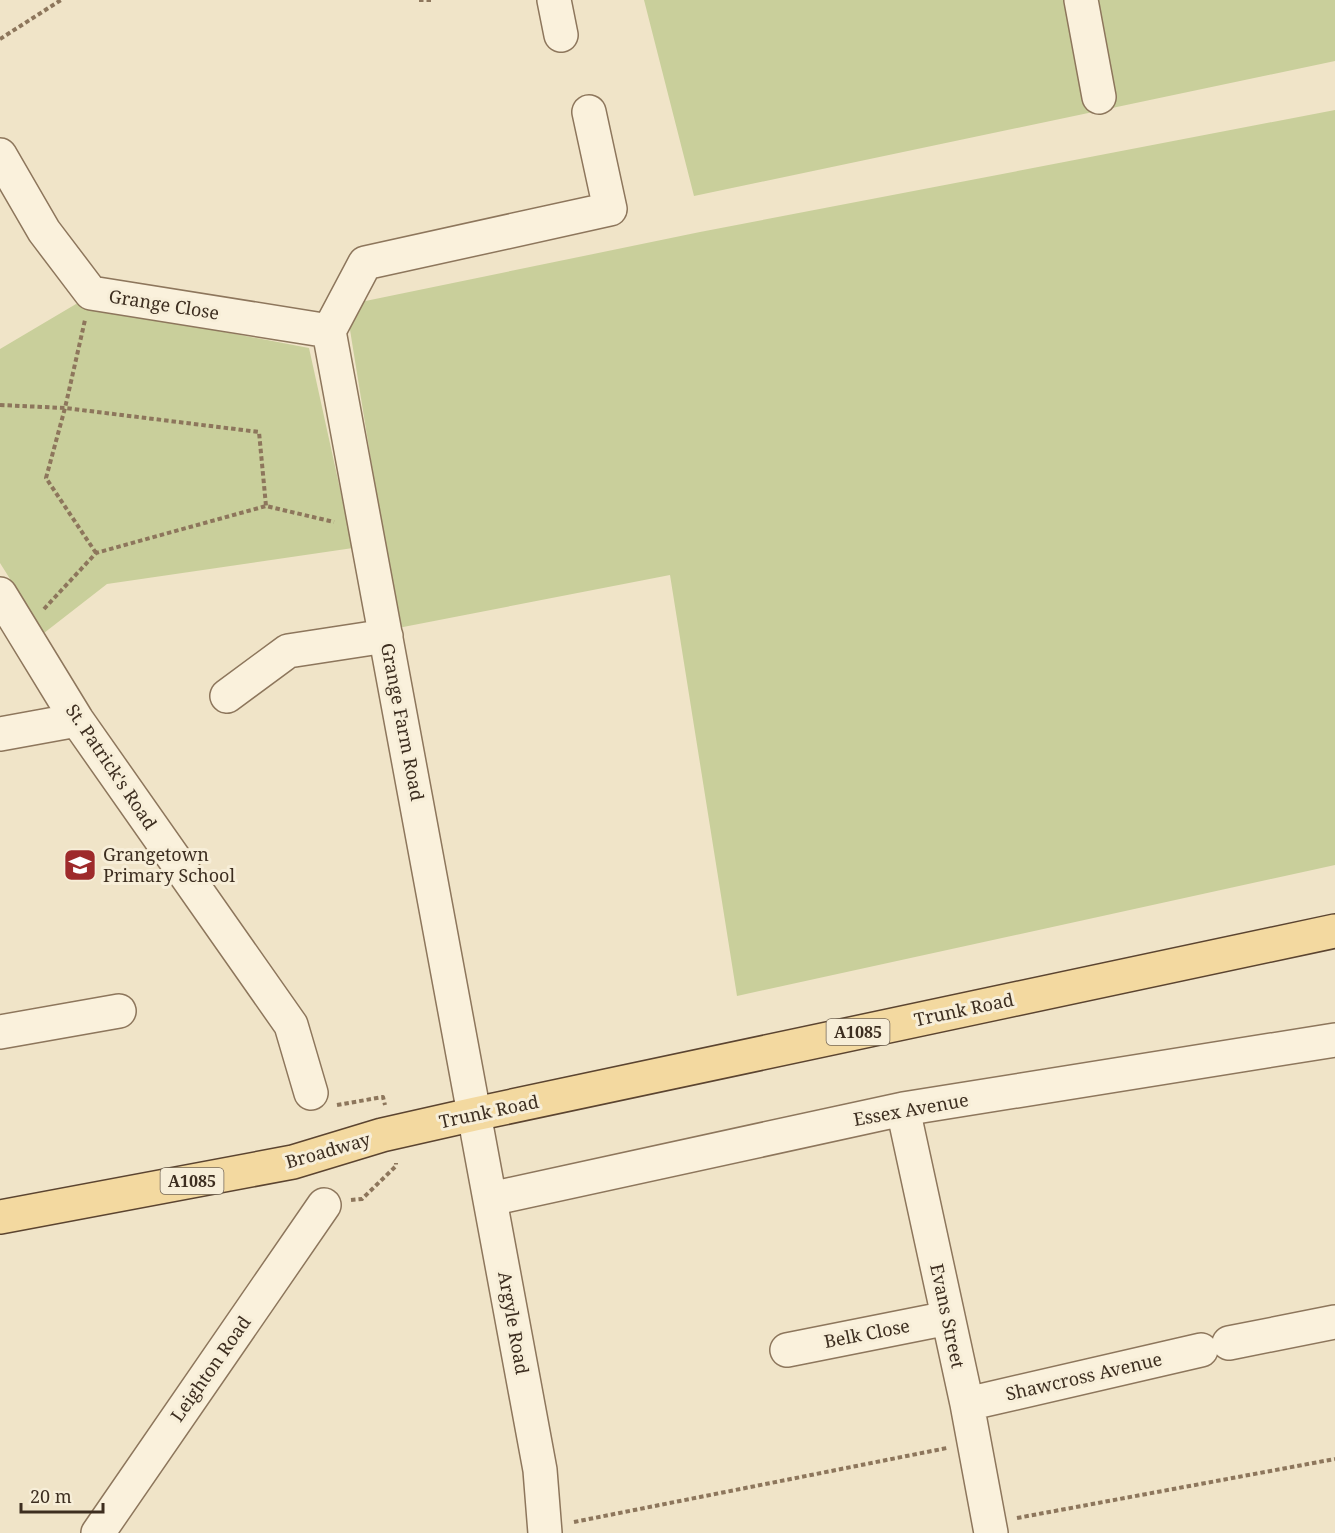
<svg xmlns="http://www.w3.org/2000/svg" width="1335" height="1533" font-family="'Noto Serif',serif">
	<rect width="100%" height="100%" fill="#f0e4c8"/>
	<path fill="#c9cf9b" d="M644,0H1335V61L694,196Z
		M1335,110V865L737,996L670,575L398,628L346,305L700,232Z
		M76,304L309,348L353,548L107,584L44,633L0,563V349Z"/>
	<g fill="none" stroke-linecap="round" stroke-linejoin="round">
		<g stroke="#8d765c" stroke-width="36">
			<path id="minor" d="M554,0L561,35
				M1081,0L1099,97
				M0,155L44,231L91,293L329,331
				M329,331L540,1470L545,1533
				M329,331L365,263L610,209L589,112
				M0,594L77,720L291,1025L311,1093
				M227,696L288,651L386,636
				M0,734L77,720
				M0,1032L119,1011
				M903,1109L967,1404L991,1533
				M490,1199L903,1109L1335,1040
				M1229,1343L1335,1322
				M787,1350L948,1318
				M967,1404L1201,1350
				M98,1533L324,1205"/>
		</g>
		<g stroke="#5b4430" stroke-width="36">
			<path id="major" d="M0,1217L293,1162L382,1135L475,1114L1335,931"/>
		</g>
		<path stroke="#8d765c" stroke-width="4" stroke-dasharray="4.5 3" stroke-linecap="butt" d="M419,0H433
			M0,39L61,0
			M0,405L65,408L85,320
			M96,553L46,478L65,408L259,432L266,506
			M44,609L96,553L266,506L334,522
			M337,1105L383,1097L385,1105
			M351,1200L362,1199L396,1166V1163
			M1017,1518L1335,1459
			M574,1522L947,1448"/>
		<use href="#minor" stroke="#faf1dc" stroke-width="33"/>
		<use href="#major" stroke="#f3d9a0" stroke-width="33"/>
	</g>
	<defs>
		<g id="school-square" transform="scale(1.725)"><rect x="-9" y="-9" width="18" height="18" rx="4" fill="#9e2a2b" stroke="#f7eed8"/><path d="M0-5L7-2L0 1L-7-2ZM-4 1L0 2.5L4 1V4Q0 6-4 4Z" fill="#fff"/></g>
	</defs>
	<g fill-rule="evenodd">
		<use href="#school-square" x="80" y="865"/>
	</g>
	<g text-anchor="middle" stroke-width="6" stroke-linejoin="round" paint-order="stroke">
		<g fill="#f7eed8" stroke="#756857" stroke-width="1.5">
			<rect x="826.5" y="1019" width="63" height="26" rx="4.5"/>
			<rect x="160.5" y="1168" width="63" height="26" rx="4.5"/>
		</g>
		<g font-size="16" font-weight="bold" fill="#3d2e20">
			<text x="858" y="1038">A1085</text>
			<text x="192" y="1187">A1085</text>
		</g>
		<g font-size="18" fill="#3d2e20" stroke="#f7eed8">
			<text transform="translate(164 305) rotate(9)" y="6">Grange Close</text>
			<text transform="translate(402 722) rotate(79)" y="6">Grange Farm Road</text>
			<text transform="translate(111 767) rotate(56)" y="6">St. Patrick's Road</text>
			<text transform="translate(964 1010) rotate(-12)" y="6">Trunk Road</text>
			<text transform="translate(911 1110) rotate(-10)" y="6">Essex Avenue</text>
			<text transform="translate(489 1112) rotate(-12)" y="6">Trunk Road</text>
			<text transform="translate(328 1151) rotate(-16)" y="6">Broadway</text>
			<text transform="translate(947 1316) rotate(78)" y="6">Evans Street</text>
			<text transform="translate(513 1323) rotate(80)" y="6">Argyle Road</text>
			<text transform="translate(867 1334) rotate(-11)" y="6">Belk Close</text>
			<text transform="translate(211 1369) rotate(-55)" y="6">Leighton Road</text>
			<text transform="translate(1084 1377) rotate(-13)" y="6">Shawcross Avenue</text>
		</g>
		<g font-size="18" fill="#3d2e20" stroke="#f7eed8" text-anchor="start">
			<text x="103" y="861">Grangetown<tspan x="103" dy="21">Primary School</tspan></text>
		</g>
	</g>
	<path d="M21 1503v9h82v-9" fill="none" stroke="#3d2e20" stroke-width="3"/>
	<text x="30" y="1503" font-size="18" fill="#3d2e20" stroke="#f7eed8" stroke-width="4.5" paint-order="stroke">20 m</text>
</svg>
